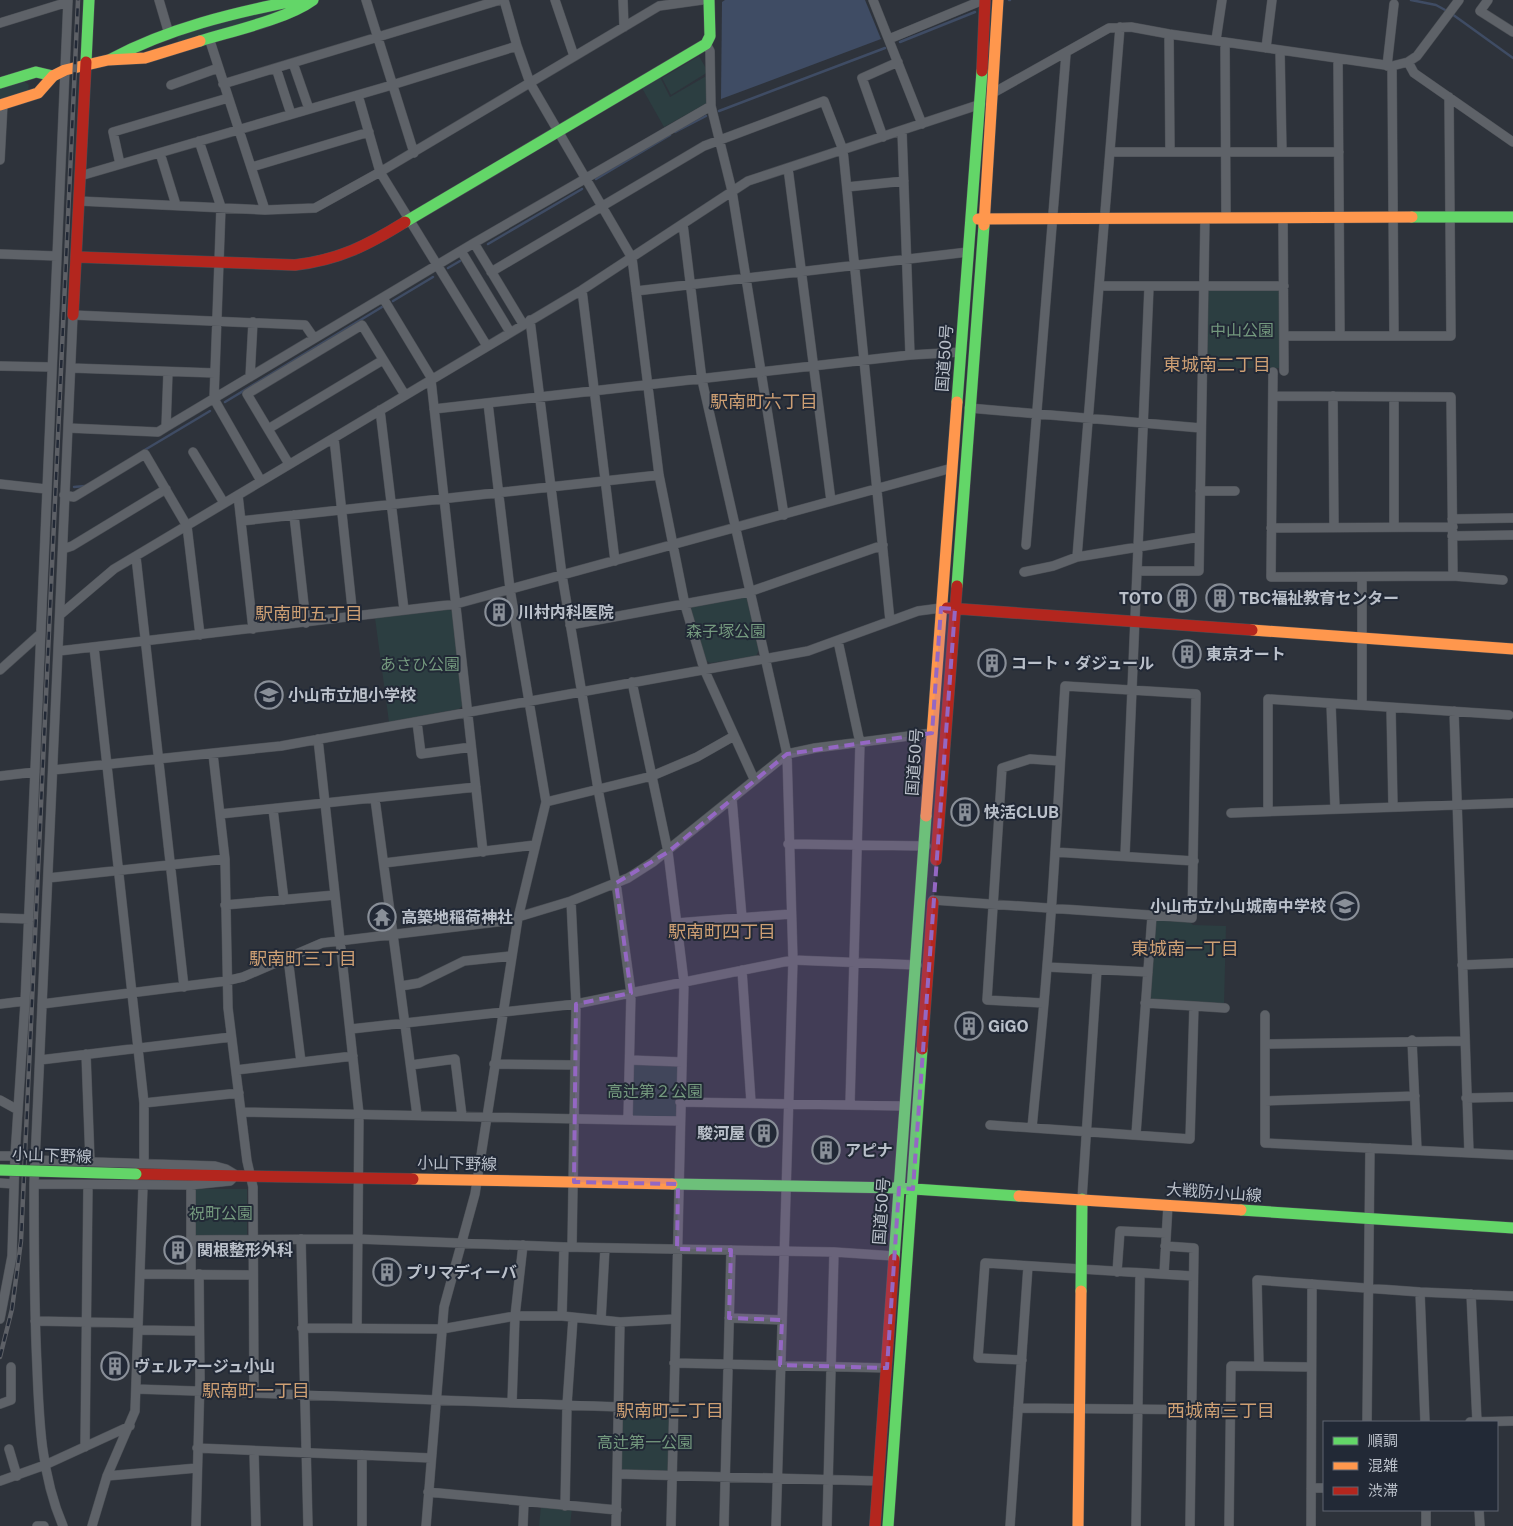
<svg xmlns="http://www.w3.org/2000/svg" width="1513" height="1526" font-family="'Public Sans','Noto Sans JP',sans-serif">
	<rect width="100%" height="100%" fill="#2e333b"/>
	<path fill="#2c3e41" d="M259,10H287L178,43L177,36Z
		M699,56L708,72L671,95L662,78Z
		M708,75L709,102L664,127L642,88L660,77L670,97Z
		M23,80L29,85L28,90L0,101V88Z
		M1209,290H1279L1280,368H1205V293Z
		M745,596L747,598L759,650L756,656L710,663L705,660L691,609L692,607Z
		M448,609L453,612L463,705L459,709L389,722L375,618Z
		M1155,919L1190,922L1193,925L1226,926L1224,1005L1150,1001Z
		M631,1061L680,1063L679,1120L630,1118Z
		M194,1189H247V1238L195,1237Z
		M620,1409L672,1411L671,1475L619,1473Z
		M541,1506L572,1508L570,1526H539Z"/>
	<path fill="#3f4c64" d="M725,0H865L881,39L721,99L722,2Z"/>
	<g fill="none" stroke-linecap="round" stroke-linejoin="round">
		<path stroke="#3f4c64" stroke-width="2.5" d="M1009,0H1010
			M1411,0L1436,5L1447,11
			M1452,14L1513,58
			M900,42L975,12
			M719,111L885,48
			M675,132L706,116
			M596,179L670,135
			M488,244L582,189
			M448,268L460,261
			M393,301L433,277
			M225,402L382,307
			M143,451L210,411
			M74,487L85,486"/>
		<g stroke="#4a4e54" stroke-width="10">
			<path id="street" d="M159,0L169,34
				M366,0L414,153
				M504,0L517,46
				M555,0L574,56
				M623,0L624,27
				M873,0L922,124
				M1488,0L1480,11L1513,32
				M0,23L68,2
				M1169,34L1170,152
				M209,38L265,210
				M889,39L983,0
				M1216,40L1222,0
				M1225,42L1226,218
				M706,44L710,51L711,106L732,191L784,515
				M1266,48L1272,0
				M1280,50L1282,152
				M1338,59L1340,336
				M1408,62L1414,73L1513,142
				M293,63L309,109
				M1387,66L1394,4
				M1392,66L1394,336
				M276,68L291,114
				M223,84L500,0
				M171,85L218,68
				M993,93L1109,28L1131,27L1169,34L1392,66L1408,62L1417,56L1459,0
				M902,131L910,355
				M883,137L862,78L898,62
				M199,141L221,207L214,399L261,481
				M1110,152H1339
				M160,153L176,205
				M0,160L3,104
				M120,164L113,132L228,98
				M252,167L369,132
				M788,168L831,501
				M80,176L392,85L517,46L530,83L632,258L659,475L685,605L704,669L754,779
				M847,187L904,181
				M79,201L265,210L315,208L380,172L358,95
				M1283,218L1284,371
				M683,224L702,380L787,754L793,960L776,1526
				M474,243L523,324
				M461,251L510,332
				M0,254L57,256
				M491,272L704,146L824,101L843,150L890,621
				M1099,286H1284
				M582,290L615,561
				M636,291L968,252
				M383,298L432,379
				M530,320L562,575L598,789L616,883L631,993L628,1119
				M1284,336H1451L1449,97
				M487,346L380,172L659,6L702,0
				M0,366L51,367
				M71,368L215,373
				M1273,372L1271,577L1453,576L1503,580
				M250,377L253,322
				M431,380L483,852
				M1273,396L1451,397L1453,576
				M1333,396L1334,527
				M1394,397V527
				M969,408L1201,428
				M434,409L910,355L961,352
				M380,410L404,610
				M166,427L474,243L711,106
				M68,428L158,432L166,427L168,372
				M268,429L383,360
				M334,438L353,617
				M193,452L224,503
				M289,464L247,394L362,325L405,395
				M0,484L46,489
				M1200,491H1235
				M64,495L74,497L145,454L187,526L200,635
				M238,495L253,629
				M294,515L306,623
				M1452,519L1513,518
				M241,521L659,475
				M1271,528L1453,527
				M1452,536L1513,535
				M1026,545L1066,54
				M63,549L72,546L166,489
				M136,557L184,987
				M1077,557L1120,27
				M1138,571H1199L1205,218
				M1024,572L1053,566L1077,557L1199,537
				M61,614L114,569L582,290L748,181L981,104
				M570,625L749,592L883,545
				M838,641L860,743L850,1104
				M94,647L144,1103V1163
				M59,651L456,604L952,468
				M0,670L39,635
				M632,682L668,852L684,982L671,1526
				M1331,704L1335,808
				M1362,705V577
				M1391,708L1393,806
				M1454,711L1469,1153
				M417,722L421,754L471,747
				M318,739L359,1114L357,1328
				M213,754L225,859L228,1008L247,1161L253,1187L254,1393L673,1409
				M53,770L281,746L764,659L808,651L918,611L941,608
				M0,776L35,772
				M375,799L417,1115
				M732,799L742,918
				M546,802L652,776L697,757L734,736
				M273,809L284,900
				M1268,811V699L1509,715
				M1231,813L1513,803
				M220,814L476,787
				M788,844L926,846
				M1055,852L1194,861
				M1125,855L1149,287
				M384,863L535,845
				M48,878L225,859
				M933,900L1192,918L1196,694L1065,686C1059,779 1055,872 1047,966C1043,1020 1037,1074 1032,1128
				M571,901L576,1004L572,1247
				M225,905L335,895
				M0,918L29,919
				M677,923L791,914
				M288,958L301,1062
				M1462,965L1513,963
				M1047,967L1148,972
				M742,970L751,1102
				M401,986L419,983L464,961L511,956
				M1043,1003L987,1000L1002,768L1030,759L1060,761
				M0,1004L25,1001
				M42,1004L226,981L243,977L322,943L505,921L571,901L628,878L653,862L787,754L815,748L932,733
				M1194,1006L1225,1008
				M1265,1015V1143L1513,1155
				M351,1029L576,1004L793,960L917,965
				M1412,1040L1417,1150
				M1265,1044L1464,1041
				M86,1054L90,1161
				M40,1060L231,1037
				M630,1060L682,1062
				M494,1064L575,1065
				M411,1065L455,1059L462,1116
				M236,1070L353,1056
				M1466,1098L1513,1097
				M0,1100L18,1110
				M1265,1101L1415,1096
				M680,1102L904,1106
				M144,1103L239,1093
				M242,1112L680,1121
				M990,1125L1190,1139L1194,1006L1145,1003
				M1136,1134L1152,916
				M0,1156H15
				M0,1183L14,1184
				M34,1184L191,1185L230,1181L236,1175L226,1169L215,1166L35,1160
				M191,1185V1274
				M1082,1199L1097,970
				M301,1239L308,1526
				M191,1240L357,1239L564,1247L834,1252L894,1256
				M1165,1246L1194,1248L1190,1526
				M1117,1272L1120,1231L1166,1233
				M140,1274L253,1275
				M1164,1274L1168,1205
				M1420,1292L1425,1422
				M1471,1294L1477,1422
				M562,1316L564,1247
				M729,1318L782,1320
				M0,1319L12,1256L15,1156L25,1003L68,0
				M601,1320L605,1248
				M35,1321L138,1323
				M302,1328L442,1329L515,1316H562L620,1322L675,1319
				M138,1330L199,1331
				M1022,1360L978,1358L985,1263L1193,1276
				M674,1363L887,1368
				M1259,1366L1257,1280L1420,1292L1513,1296
				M136,1389L254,1393
				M512,1403L515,1316L523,1245
				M0,1404L11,1400V1367
				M1018,1408L1223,1410
				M1367,1422L1370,1148
				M1470,1422L1513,1421
				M85,1447L88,1185
				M197,1448L431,1458
				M9,1449L17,1476
				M254,1451L256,1526
				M362,1455V1526
				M617,1474L879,1481
				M107,1476L197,1468
				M0,1481L45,1465L130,1426
				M1311,1488H1324
				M428,1492L617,1510
				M565,1506L567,1405L573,1318
				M1426,1510V1526
				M1479,1510L1480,1526
				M37,1526H44
				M63,1526C41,1475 39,1420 37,1366C34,1305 34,1245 34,1184L73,315L305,325L314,338
				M92,1526L107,1476L135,1411L143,1186
				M196,1526L200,1378L199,1274
				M426,1526L444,1307L475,1194L518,918L546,802L510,589L488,403
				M523,1526L524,1502
				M616,1526L620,1322
				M724,1526L731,1250
				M827,1526L834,1252
				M1010,1526L1028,1266
				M1136,1526L1140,1273
				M1229,1526L1231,1366L1311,1367
				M1311,1526L1312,1284"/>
		</g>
		<g stroke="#4a4e54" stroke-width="12">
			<path id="fast" d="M200,41C232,31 287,19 313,0
				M111,59C169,28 233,13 298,0
				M86,62L89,0
				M0,83L36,72L53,76
				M1412,217H1513
				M405,222L706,44L710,36L709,0
				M957,402L982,71
				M957,586L984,225
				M672,1184L899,1188L1019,1196
				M1241,1210L1513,1228
				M894,1259L926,816
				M1081,1291L1082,1199
				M888,1526L922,1049"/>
		</g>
		<g stroke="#4a4e54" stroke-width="12">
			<path id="slow" d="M0,105L38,93L53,76L65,70L108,60L145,58L200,41
				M978,219L1412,217
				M984,225L998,0
				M1252,630L1513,649
				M926,816L957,402
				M413,1179L672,1184
				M1019,1196L1241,1210
				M1078,1526L1081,1291"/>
		</g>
		<g stroke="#4a4e54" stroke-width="12">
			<path id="jam" d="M982,71L985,0
				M77,257L295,265C339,260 368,245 405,222
				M73,315L86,62
				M947,608L1252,630
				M936,860L957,586
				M922,1049L933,902
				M136,1174L413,1179
				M875,1526L894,1259"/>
		</g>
		<use href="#street" stroke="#5e6268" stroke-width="9"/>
		<use href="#fast" stroke="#63d668" stroke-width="11"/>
		<use href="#slow" stroke="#ff974d" stroke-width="11"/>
		<use href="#jam" stroke="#b3261e" stroke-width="11"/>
		<g stroke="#5d6066" stroke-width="4.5">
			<path id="rail" d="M0,1357L12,1309L21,1241L78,0"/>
		</g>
		<use href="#rail" stroke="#222936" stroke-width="2.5" stroke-dasharray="8" stroke-linecap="butt"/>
		<g stroke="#4a4e54" stroke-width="12" stroke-linecap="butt">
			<path id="fast-bridge" d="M0,1170L136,1174"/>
		</g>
		<use href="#fast-bridge" stroke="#63d668" stroke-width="11"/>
	</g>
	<path fill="#9467c3" fill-opacity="0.2" stroke="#9467c3" stroke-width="4" stroke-dasharray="10 6" stroke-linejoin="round" d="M941,608L955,609L913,1189L899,1188L887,1368L780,1365L782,1320L729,1318L731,1250L677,1249L678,1184L574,1182L576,1004L631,993L616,883L668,852L787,754L932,733Z"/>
	<defs>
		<g id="building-ring" transform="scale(1.4375)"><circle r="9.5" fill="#222936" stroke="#898f98" stroke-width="1.5"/><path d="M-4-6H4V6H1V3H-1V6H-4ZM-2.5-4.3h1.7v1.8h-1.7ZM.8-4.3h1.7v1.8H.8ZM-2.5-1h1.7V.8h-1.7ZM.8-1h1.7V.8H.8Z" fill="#898f98"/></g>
		<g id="school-ring" transform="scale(1.4375)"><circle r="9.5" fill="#222936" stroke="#898f98" stroke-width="1.5"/><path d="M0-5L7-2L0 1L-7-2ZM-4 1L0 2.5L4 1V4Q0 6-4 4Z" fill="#898f98"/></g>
		<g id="temple-ring" transform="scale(1.4375)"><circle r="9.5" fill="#222936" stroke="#898f98" stroke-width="1.5"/><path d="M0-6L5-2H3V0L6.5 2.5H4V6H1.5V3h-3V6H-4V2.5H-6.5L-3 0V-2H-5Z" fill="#898f98"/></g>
	</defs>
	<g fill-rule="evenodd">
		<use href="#building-ring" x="1182" y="598"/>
		<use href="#building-ring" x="1220" y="598"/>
		<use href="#building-ring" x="499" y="612"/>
		<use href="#building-ring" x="1187" y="654"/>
		<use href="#building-ring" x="992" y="663"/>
		<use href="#school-ring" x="269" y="695"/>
		<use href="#building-ring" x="965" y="812"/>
		<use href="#school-ring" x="1345" y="906"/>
		<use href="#temple-ring" x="382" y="917"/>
		<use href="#building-ring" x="969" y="1026"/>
		<use href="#building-ring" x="764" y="1133"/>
		<use href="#building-ring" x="826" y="1150"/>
		<use href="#building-ring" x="178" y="1250"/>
		<use href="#building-ring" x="387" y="1272"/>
		<use href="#building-ring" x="115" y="1366"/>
	</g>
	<g text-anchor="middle" stroke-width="4" stroke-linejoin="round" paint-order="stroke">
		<g font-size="16" fill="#74997e" stroke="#222936">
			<text x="1242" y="336">中山公園</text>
			<text x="726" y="637">森子塚公園</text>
			<text x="420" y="670">あさひ公園</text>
			<text x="655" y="1097">高辻第２公園</text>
			<text x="221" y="1219">祝町公園</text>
			<text x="645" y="1448">高辻第一公園</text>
		</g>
		<g font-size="16" fill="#bac0ca" stroke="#222936">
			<text transform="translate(944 358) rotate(-86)" y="6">国道50号</text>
			<text transform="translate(914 762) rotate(-86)" y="6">国道50号</text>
			<text transform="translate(52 1155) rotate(2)" y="6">小山下野線</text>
			<text transform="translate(457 1163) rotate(1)" y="6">小山下野線</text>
			<text transform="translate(1214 1192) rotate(4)" y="6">大戦防小山線</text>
			<text transform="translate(881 1211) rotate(-86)" y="6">国道50号</text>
		</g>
		<g font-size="16" font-weight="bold" fill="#bac0ca" stroke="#222936" text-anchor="start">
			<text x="1163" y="604" text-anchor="end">TOTO</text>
			<text x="1239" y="604">TBC福祉教育センター</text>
			<text x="518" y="618">川村内科医院</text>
			<text x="1206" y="660">東京オート</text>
			<text x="1011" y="669">コート・ダジュール</text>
			<text x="288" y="701">小山市立旭小学校</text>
			<text x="984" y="818">快活CLUB</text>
			<text x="1326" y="912" text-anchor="end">小山市立小山城南中学校</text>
			<text x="401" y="923">高築地稲荷神社</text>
			<text x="988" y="1032">GiGO</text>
			<text x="745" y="1139" text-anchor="end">駿河屋</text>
			<text x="845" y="1156">アピナ</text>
			<text x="197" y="1256">関根整形外科</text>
			<text x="406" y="1278">プリマディーバ</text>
			<text x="134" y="1372">ヴェルアージュ小山</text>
		</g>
		<g font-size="18" fill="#cd9f73" stroke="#222936">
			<text x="1217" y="371">東城南二丁目</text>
			<text x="764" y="408">駅南町六丁目</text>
			<text x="309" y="620">駅南町五丁目</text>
			<text x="722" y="938">駅南町四丁目</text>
			<text x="1185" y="955">東城南一丁目</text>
			<text x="303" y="965">駅南町三丁目</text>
			<text x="256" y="1397">駅南町一丁目</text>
			<text x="670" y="1417">駅南町二丁目</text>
			<text x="1221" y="1417">西城南三丁目</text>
		</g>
	</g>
	<rect x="1323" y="1421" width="175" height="90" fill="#222936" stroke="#5f6571"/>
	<rect x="1333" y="1437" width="25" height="8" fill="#63d668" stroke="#5f6571"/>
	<text x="1368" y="1446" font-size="15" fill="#bac0ca">順調</text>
	<rect x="1333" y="1462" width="25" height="8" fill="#ff974d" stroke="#5f6571"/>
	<text x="1368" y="1471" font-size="15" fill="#bac0ca">混雑</text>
	<rect x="1333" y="1487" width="25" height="8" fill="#b3261e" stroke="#5f6571"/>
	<text x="1368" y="1496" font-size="15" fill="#bac0ca">渋滞</text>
</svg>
